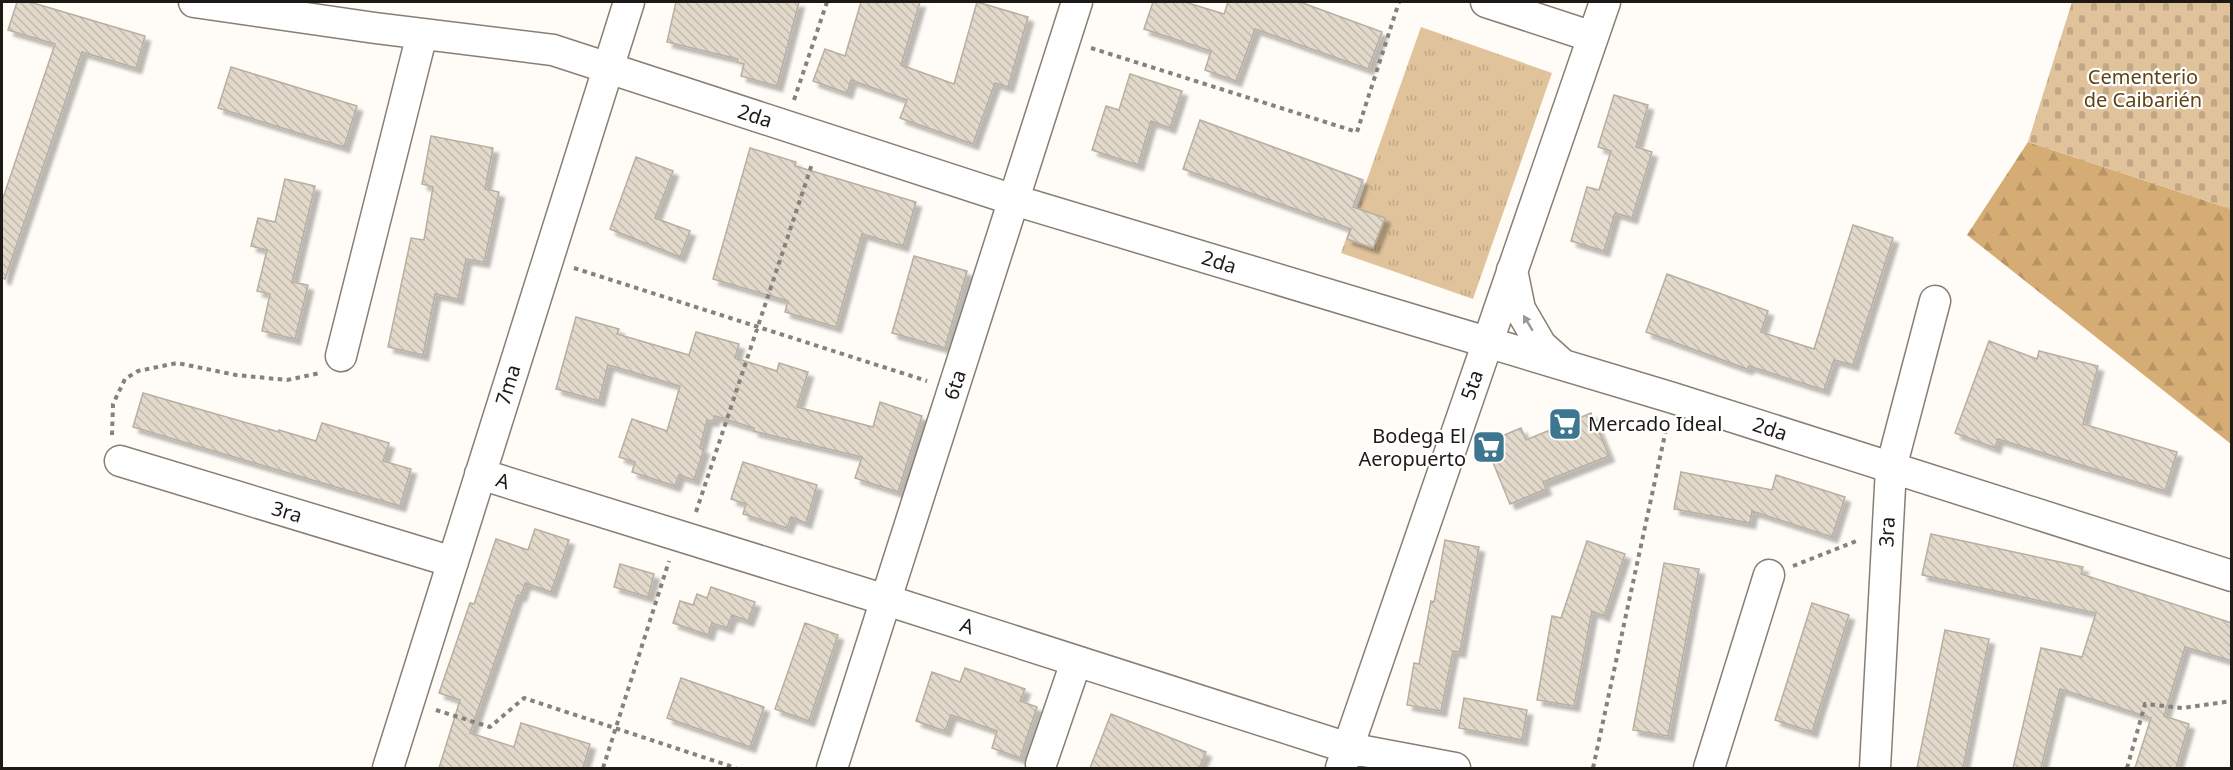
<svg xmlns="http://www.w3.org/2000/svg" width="2233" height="770" font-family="'Noto Sans',sans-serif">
	<defs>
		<pattern id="grass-tufts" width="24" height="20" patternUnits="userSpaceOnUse" patternTransform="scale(1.5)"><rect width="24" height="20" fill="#e0c39b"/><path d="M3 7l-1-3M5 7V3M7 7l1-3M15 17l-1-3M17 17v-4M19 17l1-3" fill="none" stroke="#c0a785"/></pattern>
		<pattern id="forest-firs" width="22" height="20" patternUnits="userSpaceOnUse" patternTransform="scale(1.5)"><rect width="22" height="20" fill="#d5ad74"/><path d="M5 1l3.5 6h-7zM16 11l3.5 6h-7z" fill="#b69464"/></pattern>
		<pattern id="cemetery-stones" width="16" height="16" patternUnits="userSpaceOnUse" patternTransform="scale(1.5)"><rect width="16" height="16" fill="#e0c39b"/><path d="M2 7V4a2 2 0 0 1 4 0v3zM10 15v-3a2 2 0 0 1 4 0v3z" fill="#c0a785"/></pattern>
		<pattern id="building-back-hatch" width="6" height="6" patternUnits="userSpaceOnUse" patternTransform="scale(1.5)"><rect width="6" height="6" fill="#e2d9cb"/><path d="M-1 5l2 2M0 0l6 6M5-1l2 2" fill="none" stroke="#c1baad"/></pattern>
		<filter id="shadow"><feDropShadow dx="5.5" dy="5.5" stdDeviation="1.5" flood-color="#0004"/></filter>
	</defs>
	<rect width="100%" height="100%" fill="#fffbf6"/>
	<path fill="url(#grass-tufts)" d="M1421,27L1552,73L1473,299L1341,253Z"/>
	<path fill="url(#forest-firs)" d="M2028,142L2231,209V444L1967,235Z"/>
	<path fill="url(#cemetery-stones)" d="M2072,2H2231V209L2028,142Z"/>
	<path fill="url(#building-back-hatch)" stroke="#b8afa2" stroke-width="1.5" filter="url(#shadow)" d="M17,2H30L145,36L136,68L82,52L5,279L2,278V201L55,44L8,30Z
		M676,2H799L777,86L741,76L744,64L737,62L738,59L667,42Z
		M861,2H920L901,65L954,84L977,2L1028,17L1008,87L995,83L973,144L900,118L907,100L851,80L847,93L813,81L825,49L845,56Z
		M1153,2H1185L1224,14L1228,2H1300L1382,32L1368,69L1255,29L1236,81L1205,70L1211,51L1144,29Z
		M231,67L357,106L344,147L218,108Z
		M1130,74L1182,91L1170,128L1151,121L1138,165L1092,150L1106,106L1119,110Z
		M1614,95L1648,105L1636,147L1652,152L1632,218L1615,213L1604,251L1571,241L1587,187L1599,190L1611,151L1598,147Z
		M1200,120L1363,180L1353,207L1385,218L1373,248L1347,239L1351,229L1183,169Z
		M431,136L493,148L485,189L499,192L484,262L466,259L458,299L435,294L423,355L388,347L411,238L424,240L433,187L422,184Z
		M750,148L796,162L795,166L916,202L903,246L862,234L836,327L785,312L788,301L713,279Z
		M636,157L673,171L655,218L690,231L680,257L610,229Z
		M285,179L315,186L292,282L308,285L295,339L262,331L270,294L257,291L267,250L251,246L258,218L275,222Z
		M1853,225L1893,238L1853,365L1834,360L1824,390L1749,366L1747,369L1646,332L1667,274L1768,311L1761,332L1814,349Z
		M914,256L967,271L945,348L892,333Z
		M576,317L619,329L617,334L689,355L696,332L739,344L735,358L777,371L779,363L808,372L797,407L873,427L880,402L922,416L898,492L855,478L862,457L753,431L754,428L715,416L713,421L707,420L700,448L704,449L694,480L679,475L675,486L632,472L635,462L619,457L632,419L667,431L680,386L608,365L599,401L556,389Z
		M1989,341L2037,359L2039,351L2098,366L2083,424L2177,452L2165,491L1998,439L1995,448L1955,433Z
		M143,393L279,432V430L316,441L322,423L389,443L383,461L411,469L400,506L133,427Z
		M1591,413L1609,456L1543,482L1546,489L1510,504L1485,443L1521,428L1526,440Z
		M743,462L817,485L806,523L791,517L787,528L743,514L746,504L731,499Z
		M1681,472L1772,490L1776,475L1845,497L1832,537L1752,511L1750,523L1674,509Z
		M535,529L569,540L551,592L525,583L521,596L518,595L470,733L514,747L521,723L590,744L583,768H439L460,700L439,693L470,603L474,604L496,539L528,550Z
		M1931,534L2083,567L2081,574L2232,623V661L2185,647L2164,716L2189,724L2176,768H2135L2151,718L2060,689L2041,768H2013L2041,648L2082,657L2096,613L1922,575Z
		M1445,540L1479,547L1460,652L1453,651L1441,711L1407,705L1414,663L1419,664L1431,601L1434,602Z
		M1587,541L1625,554L1604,616L1592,611L1574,706L1537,700L1552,616L1561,618Z
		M1664,563L1699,569L1668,736L1633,730Z
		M620,564L654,574L648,597L614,587Z
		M711,587L755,602L748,621L732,615L727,628L712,623L708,635L673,623L680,601L693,605L697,594L707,598Z
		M1812,603L1849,615L1812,732L1775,720Z
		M805,623L838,635L809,721L775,709Z
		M1945,630L1989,639L1963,768H1917Z
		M965,668L1025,689L1020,701L1037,707L1020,758L992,748L997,731L951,715L945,731L916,721L932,672L960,682Z
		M681,678L764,707L750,747L667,718Z
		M1464,698L1527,710L1522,740L1459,728Z
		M1111,714L1206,752L1199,768H1090Z"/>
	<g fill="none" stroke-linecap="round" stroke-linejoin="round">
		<g stroke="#877f73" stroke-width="33">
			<path id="minor" d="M194,2L375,28L553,50L1014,200L1673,398L2232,576
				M1486,2L1593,37
				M1512,270L1520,309L1541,345L1562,364
				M341,356L422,34
				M120,461L453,562
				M480,474L886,600L1348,748L1455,768
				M1041,764L1076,662
				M388,768L629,2
				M832,768L1077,2
				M1341,768L1605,2
				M1709,768L1769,575
				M1875,768L1891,468L1935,301"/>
		</g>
		<path stroke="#85827d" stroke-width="4" stroke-dasharray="4.5 4.5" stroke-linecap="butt" d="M1091,48L1357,132L1399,2
			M794,100L827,2
			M574,268L927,381
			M112,435L113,404L125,379L138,371L177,363L236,375L287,380L320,373
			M696,512L812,164
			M1793,566L1859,540
			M436,710L490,727L524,698L736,768
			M603,768L669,561
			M1593,768L1667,425
			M2127,768L2145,704L2182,708L2232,701"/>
		<use href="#minor" stroke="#fff" stroke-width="30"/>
	</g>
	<defs><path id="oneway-solid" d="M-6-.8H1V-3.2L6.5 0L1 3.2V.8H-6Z" transform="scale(1.5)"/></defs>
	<use fill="#999896" href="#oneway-solid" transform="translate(1528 323) rotate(-121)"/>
	<defs>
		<g id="supermarket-square" transform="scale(1.725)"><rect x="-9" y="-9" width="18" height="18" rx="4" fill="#3c778f" stroke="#fff"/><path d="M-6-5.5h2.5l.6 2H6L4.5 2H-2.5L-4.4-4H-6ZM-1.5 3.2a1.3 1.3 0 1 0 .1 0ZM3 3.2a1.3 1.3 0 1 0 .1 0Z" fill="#fff"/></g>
	</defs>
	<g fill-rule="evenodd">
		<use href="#supermarket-square" x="1565" y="424"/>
		<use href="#supermarket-square" x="1489" y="447"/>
	</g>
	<g text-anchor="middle" stroke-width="4.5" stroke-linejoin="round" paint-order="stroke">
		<g font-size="20" fill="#5e4316" stroke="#fff">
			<text x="2143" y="84">Cementerio<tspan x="2143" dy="23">de Caibarién</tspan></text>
		</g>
		<g font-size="20" fill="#1d1a15" stroke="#fff">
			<text transform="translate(755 116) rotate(18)" y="7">2da</text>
			<text transform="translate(1219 262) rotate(17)" y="7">2da</text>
			<text transform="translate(508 385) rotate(-73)" y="7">7ma</text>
			<text transform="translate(955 385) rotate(-72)" y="7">6ta</text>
			<text transform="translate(1472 385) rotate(-71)" y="7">5ta</text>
			<text transform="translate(1770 429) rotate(18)" y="7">2da</text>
			<text transform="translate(503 481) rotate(17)" y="7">A</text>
			<text transform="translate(287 512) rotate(17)" y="7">3ra</text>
			<text transform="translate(1887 532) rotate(-87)" y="7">3ra</text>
			<text transform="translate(967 626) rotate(18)" y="7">A</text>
		</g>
		<g font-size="20" fill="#1d1a15" stroke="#fff" text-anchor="start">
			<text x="1588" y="431">Mercado Ideal</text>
			<text x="1466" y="443" text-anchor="end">Bodega El<tspan x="1466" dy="23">Aeropuerto</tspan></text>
		</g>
	</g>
	<rect width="2233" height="770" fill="none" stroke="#1d1a15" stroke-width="6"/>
</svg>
